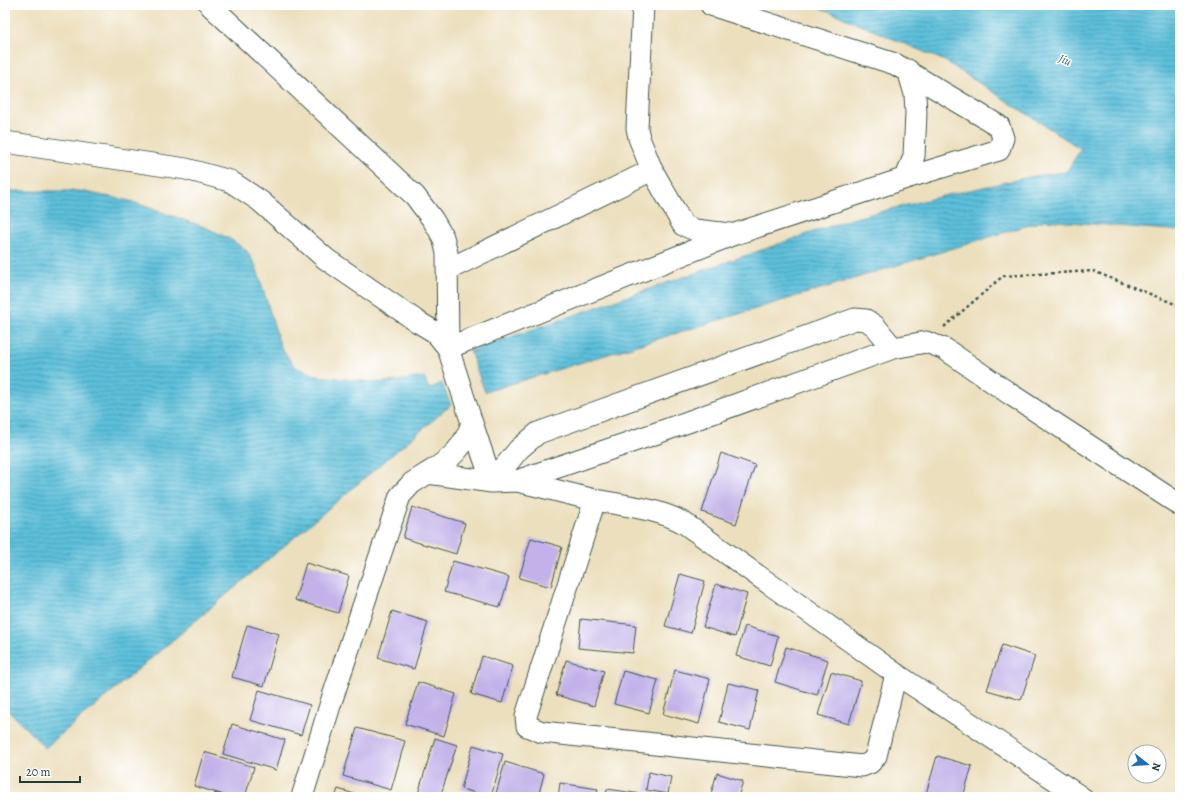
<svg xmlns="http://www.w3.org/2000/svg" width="1185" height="802" font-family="Alegreya,serif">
	<defs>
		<pattern id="water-rules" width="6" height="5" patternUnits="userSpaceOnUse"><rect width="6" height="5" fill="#5dc0db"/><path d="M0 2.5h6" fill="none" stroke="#4c9db2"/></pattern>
	</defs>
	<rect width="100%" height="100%" fill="#fff"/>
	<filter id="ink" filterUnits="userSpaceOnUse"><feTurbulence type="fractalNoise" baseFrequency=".025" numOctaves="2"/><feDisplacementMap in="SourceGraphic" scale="8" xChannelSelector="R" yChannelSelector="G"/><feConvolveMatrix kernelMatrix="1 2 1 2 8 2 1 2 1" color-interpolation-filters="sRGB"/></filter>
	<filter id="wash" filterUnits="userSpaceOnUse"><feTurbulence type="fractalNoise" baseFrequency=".012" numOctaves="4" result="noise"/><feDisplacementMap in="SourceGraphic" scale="16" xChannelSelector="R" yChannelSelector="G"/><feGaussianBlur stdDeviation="0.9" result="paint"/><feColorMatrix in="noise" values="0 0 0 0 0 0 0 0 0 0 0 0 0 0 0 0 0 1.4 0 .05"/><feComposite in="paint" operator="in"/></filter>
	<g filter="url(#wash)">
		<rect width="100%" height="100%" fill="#ecdfbd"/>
		<path fill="url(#water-rules)" stroke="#3e7e88" d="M814,5H1180V231L1045,220L485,392L470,351L851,219L943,196L1034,176L1066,172L1081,149L945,61Z
			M5,191H80L130,201L207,228L230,239L246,250L256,266L281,348L295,367L318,376L380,383L424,377L429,389L442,383L451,405L45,748L5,707Z"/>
		<g id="blocks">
			<path fill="#c2b2e9" d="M721,453L755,465L736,524L702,512Z
				M412,507L465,523L456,554L403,538Z
				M531,538L562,547L551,587L519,578Z
				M453,561L509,577L500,607L444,592Z
				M306,563L349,576L338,613L295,600Z
				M680,574L705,581L691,633L665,626Z
				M716,584L747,594L735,637L703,627Z
				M392,611L428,622L414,669L378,658Z
				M581,619L636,625L633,653L578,648Z
				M247,625L279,634L264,686L232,677Z
				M745,626L778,636L770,666L736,656Z
				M1002,645L1035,656L1021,700L987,690Z
				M786,647L828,660L817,695L775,682Z
				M482,656L513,666L502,703L471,694Z
				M566,660L604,671L594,706L556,695Z
				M675,670L710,679L699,724L663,714Z
				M623,671L658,680L649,713L614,704Z
				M831,672L861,681L849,724L818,715Z
				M418,682L456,694L444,736L405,724Z
				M728,683L759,690L750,730L719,722Z
				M259,690L310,705L301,735L250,720Z
				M232,724L285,740L276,770L223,754Z
				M357,728L405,741L391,790L343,776Z
				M435,738L457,745L440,797H417Z
				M473,745L503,754L491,797L461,789Z
				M204,752L254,767L245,797H231L194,786Z
				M937,756L972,766L963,797H925Z
				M505,762L544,774L538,797H495Z
				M649,772L671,777L668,794L646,790Z
				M717,773L743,781L738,797H710Z
				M560,783L598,789L596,797H558Z
				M338,789L364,797H335Z
				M607,789L642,794V797H606Z
				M215,793L227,797H214Z
				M693,793L704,797H692Z"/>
		</g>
	</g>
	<g filter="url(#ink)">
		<use href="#blocks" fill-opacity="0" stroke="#3e5549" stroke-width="1"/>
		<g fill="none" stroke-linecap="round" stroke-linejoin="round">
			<g stroke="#3e5549" stroke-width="23">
				<path id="minor" d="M210,5L415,196L433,220L443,237L447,253L448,348L732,235L906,178L999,150L1003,138L999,126L895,64L711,5
					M5,142L186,169L230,181L260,201L326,259L418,322L435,332L448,348L472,423C464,448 450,460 428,473
					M652,170L683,225L695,230L730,234
					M906,178L914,156L916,113L915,94L908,70
					M447,270L652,170L639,138L637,128L643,5
					M472,423L492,482
					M517,481C543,487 569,494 595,500C626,506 656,508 684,523L896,674L1081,797
					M492,482L519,449L538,433L855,319L866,320L875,326L893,348
					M595,500L526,716L527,726L542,732L862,766L870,763L876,756L896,674
					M302,797L332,699L400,496L412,483L428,473L492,482L517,481L657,433L893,348L926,342L945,349L1010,394L1180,505"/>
			</g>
			<path stroke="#3e5549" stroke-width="2.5" stroke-dasharray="3 3" stroke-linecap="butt" d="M944,327L1003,276L1093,271L1180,306"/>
			<use href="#minor" stroke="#fff" stroke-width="21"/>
		</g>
	</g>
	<g text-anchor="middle" stroke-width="3" stroke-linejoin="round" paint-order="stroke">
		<g font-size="12" font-style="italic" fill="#326466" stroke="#fff">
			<text transform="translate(1065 60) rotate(23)" y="4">Jiu</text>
		</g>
	</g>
	<rect width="1185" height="802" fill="none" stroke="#fff" stroke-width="20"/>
	<g transform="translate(1147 764) rotate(107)"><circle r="19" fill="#ffffff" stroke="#a5b1ae"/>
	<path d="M0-3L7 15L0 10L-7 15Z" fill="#1f6fb2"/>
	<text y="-6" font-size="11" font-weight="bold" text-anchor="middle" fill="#1f3d34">N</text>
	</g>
	<path d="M20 776v6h60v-6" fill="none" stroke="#1f3d34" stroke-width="2"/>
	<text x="26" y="776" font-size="12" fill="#1f3d34" stroke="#ffffff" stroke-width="3" paint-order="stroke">20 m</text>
</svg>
